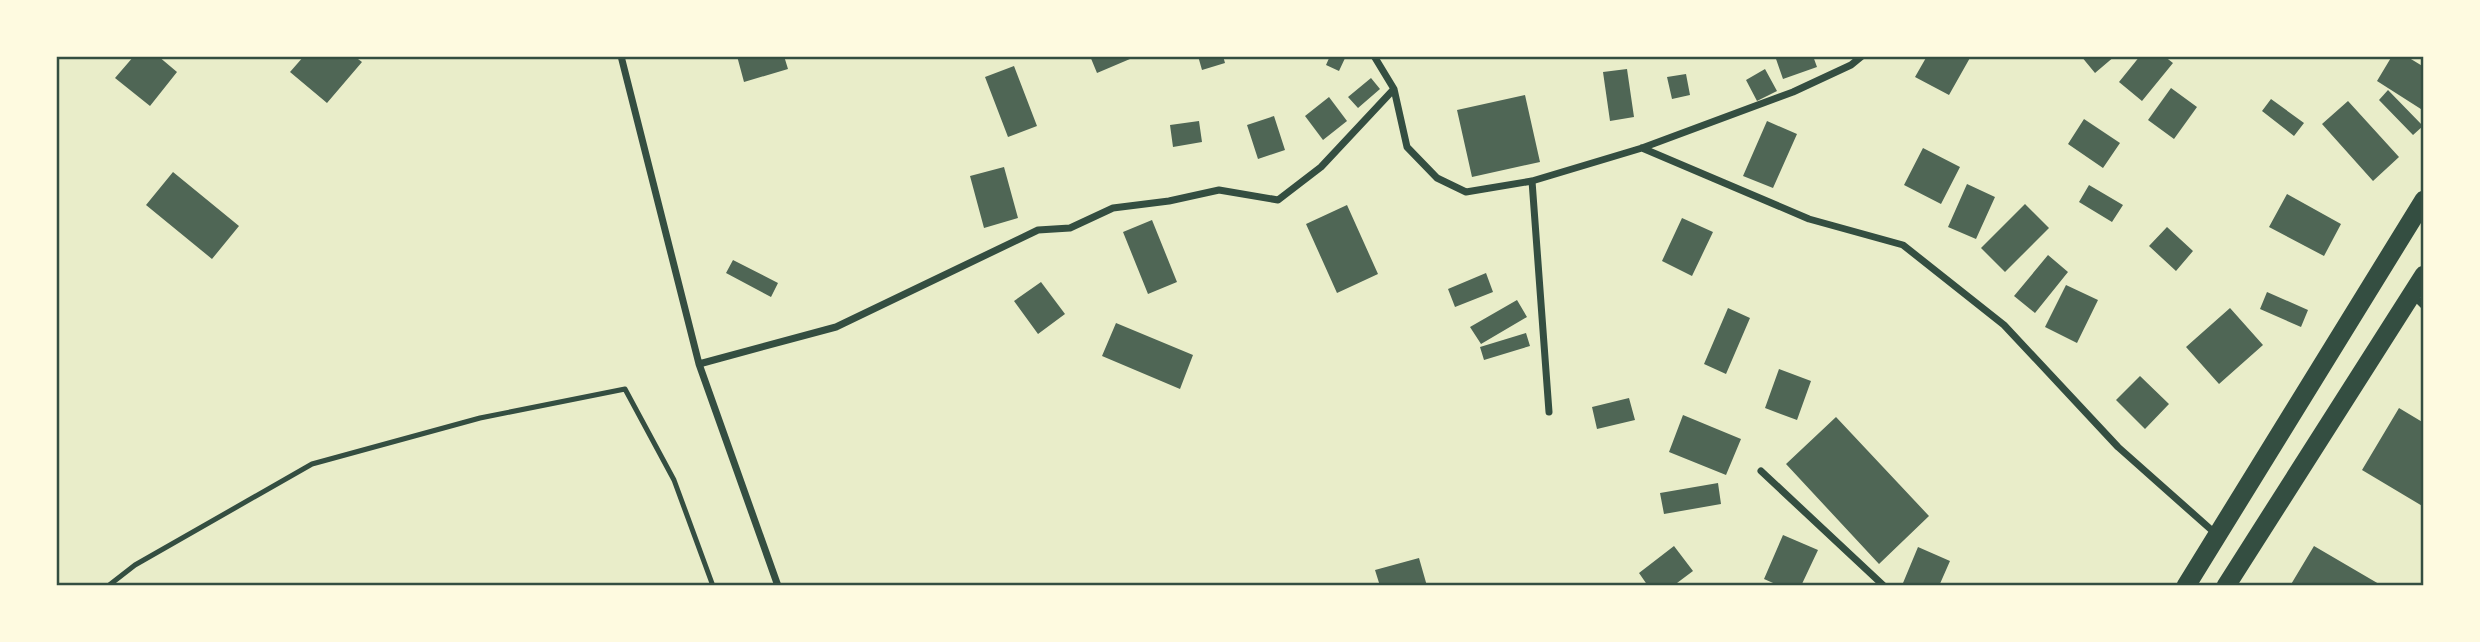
<svg xmlns="http://www.w3.org/2000/svg" width="2480" height="642" font-family="Cabin,sans-serif">
	<rect width="100%" height="100%" fill="#e9edc9"/>
	<path fill="#4f6655" d="M134,56H158L177,72L150,106L115,78Z
		M304,56H354L362,62L327,103L290,72Z
		M737,56H784L788,69L744,82Z
		M1090,56H1137L1097,73Z
		M1198,56H1223L1225,63L1202,70Z
		M1330,56H1346L1339,71L1326,65Z
		M1775,56H1813L1817,67L1783,79Z
		M1927,56H1971L1949,95L1915,77Z
		M2081,56H2115L2095,73Z
		M2140,56H2164L2173,63L2142,101L2119,82Z
		M2392,56H2406L2424,67V111L2377,81Z
		M1014,66L1037,126L1008,137L985,77Z
		M1627,69L1634,117L1610,121L1603,72Z
		M1765,69L1777,91L1757,101L1746,80Z
		M1686,74L1690,95L1672,99L1667,77Z
		M1371,78L1380,89L1358,108L1348,97Z
		M2171,88L2197,107L2174,139L2148,120Z
		M2388,90L2423,126L2413,135L2379,100Z
		M1525,95L1540,162L1472,177L1457,110Z
		M1329,97L1347,121L1323,140L1305,116Z
		M2271,99L2304,123L2294,136L2262,111Z
		M2348,101L2399,157L2373,181L2322,124Z
		M1274,116L1285,150L1258,159L1247,125Z
		M2084,119L2120,143L2103,168L2068,144Z
		M1199,121L1202,142L1173,147L1170,125Z
		M1767,121L1797,134L1773,188L1743,176Z
		M1923,148L1960,167L1941,204L1904,185Z
		M1004,167L1018,218L984,228L970,176Z
		M173,172L239,226L212,259L146,205Z
		M1967,184L1995,197L1976,239L1948,227Z
		M2089,185L2123,205L2112,222L2079,202Z
		M2287,194L2341,224L2324,256L2269,227Z
		M2025,204L2049,228L2005,272L1981,248Z
		M1347,205L1378,274L1337,293L1306,224Z
		M1682,218L1713,232L1692,276L1662,261Z
		M1152,220L1177,282L1148,294L1123,232Z
		M2167,227L2193,251L2176,271L2149,246Z
		M2048,255L2068,272L2035,313L2014,296Z
		M733,260L778,283L771,297L726,273Z
		M1486,273L1493,292L1455,307L1448,289Z
		M1041,282L1065,314L1038,334L1014,301Z
		M2066,285L2098,300L2077,343L2045,327Z
		M2267,292L2308,310L2301,327L2260,309Z
		M1517,300L1527,317L1481,344L1470,327Z
		M1728,308L1750,318L1726,374L1704,364Z
		M2230,308L2263,345L2219,384L2186,347Z
		M1116,323L1193,355L1180,389L1102,356Z
		M1526,333L1530,346L1484,360L1480,347Z
		M1779,369L1811,381L1797,420L1765,408Z
		M2140,376L2169,404L2145,429L2116,400Z
		M1629,398L1635,420L1597,429L1592,407Z
		M2399,408L2424,423V507L2362,470Z
		M1683,415L1741,439L1726,475L1669,452Z
		M1836,417L1929,516L1879,564L1786,464Z
		M1718,483L1721,504L1664,514L1660,493Z
		M1783,535L1818,550L1801,586H1780L1764,579Z
		M1674,546L1693,571L1673,586H1648L1639,573Z
		M2314,546L2379,584L2378,586H2290Z
		M1918,547L1950,561L1939,586H1909L1903,583Z
		M1419,558L1427,586H1380L1375,570Z"/>
	<g fill="none" stroke-linecap="round" stroke-linejoin="round">
		<path stroke="#344e41" stroke-width="5" d="M108,586L135,565L312,464L480,418L625,389L674,480L713,586"/>
		<path stroke="#344e41" stroke-width="7" d="M621,56L699,364L778,586
			M1394,89L1407,147L1437,178L1466,192L1532,181L1642,148L1793,92L1851,65L1862,56
			M1642,148L1809,219L1903,245L2004,325L2118,447L2216,534
			M1532,181L1549,412
			M2412,294L2424,306
			M699,364L836,327L1038,230L1070,228L1113,208L1169,201L1219,190L1278,200L1321,167L1394,89L1374,56
			M1761,471L1884,586"/>
		<path stroke="#344e41" stroke-width="19" d="M2186,586L2424,200
			M2226,586L2424,275"/>
	</g>
	<rect width="2480" height="642" fill="none" stroke="#fefae0" stroke-width="116"/>
	<rect x="58" y="58" width="2364" height="526" fill="none" stroke="#344e41" stroke-width="2.5"/>
</svg>
